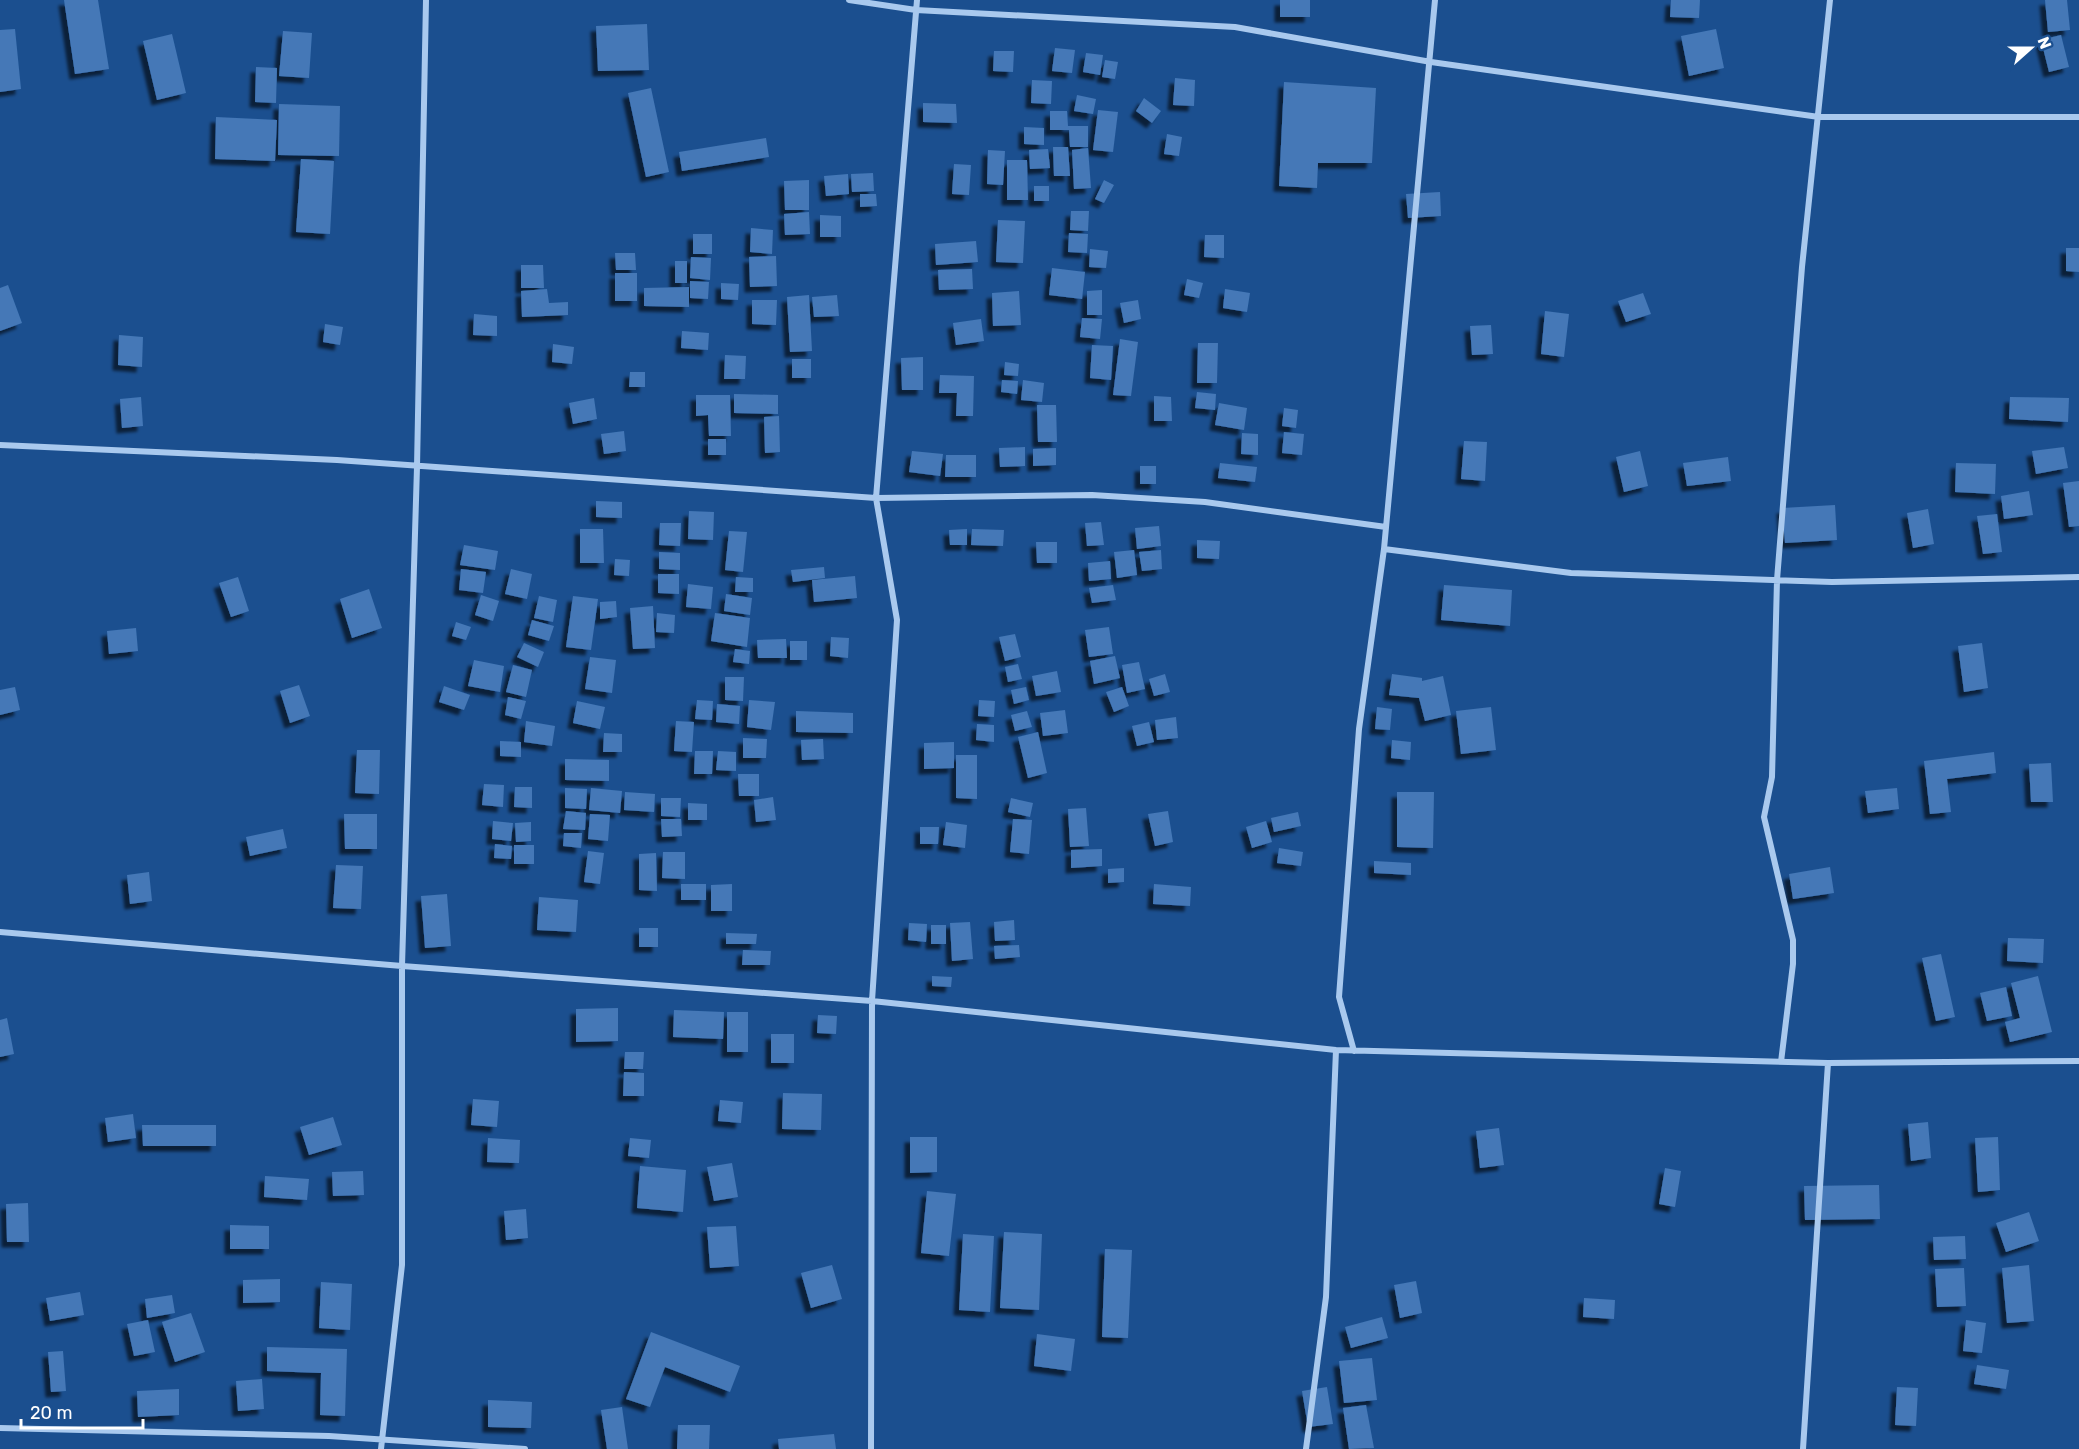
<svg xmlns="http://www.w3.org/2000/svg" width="2079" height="1449" font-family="Rubik,sans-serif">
	<defs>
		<filter id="shadow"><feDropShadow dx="-5.5" dy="5.5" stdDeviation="1.5" flood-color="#0009"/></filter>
	</defs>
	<rect width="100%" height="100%" fill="#1b4f8f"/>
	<path fill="#4478b7" filter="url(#shadow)" d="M64,0H98L109,69L75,74Z
		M1280,0H1310V17H1280Z
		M1671,0H1700L1699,18L1670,17Z
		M2045,0H2067L2070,30L2048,32Z
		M647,24L649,70L598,71L596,26Z
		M15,29L21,89L0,92V30Z
		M1716,29L1724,68L1689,76L1681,36Z
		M283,31L312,33L309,78L279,76Z
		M172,34L186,93L157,100L143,41Z
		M2061,35L2069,67L2049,72L2041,40Z
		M1055,48L1075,50L1072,73L1052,71Z
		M994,51H1014L1013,72L993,71Z
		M1086,53L1103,55L1100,75L1083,72Z
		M1105,60L1118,62L1115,79L1102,77Z
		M256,67L277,68L276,103L255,102Z
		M1175,78L1195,80L1194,106L1173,105Z
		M1032,80L1052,81L1051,104L1031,103Z
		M1284,82L1376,88L1372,163H1318L1317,188L1279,186Z
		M651,88L669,172L646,177L628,93Z
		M1077,95L1096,99L1093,114L1074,111Z
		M1144,98L1161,111L1152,123L1136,111Z
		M923,103L956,104L957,123L923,122Z
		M279,104L340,106L339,156L278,155Z
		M1098,110L1118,112L1113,152L1093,150Z
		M1050,111H1067L1068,126H1088V147H1070L1069,130H1050Z
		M216,117L277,120L275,161L215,159Z
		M1024,127L1044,128V145L1024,144Z
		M1167,134L1182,137L1179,156L1164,154Z
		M766,138L769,157L682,171L679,152Z
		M1053,147H1068L1070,176H1054Z
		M1088,148L1091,188L1074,189L1072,150Z
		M1048,149L1050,168L1030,169L1029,150Z
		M988,150L1005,151L1003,185L987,184Z
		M301,159L334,161L330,234L296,232Z
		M1007,160H1027L1028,200H1007Z
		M954,164L971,165L969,195L952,194Z
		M873,173L874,191L852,192L851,174Z
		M848,174L849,194L826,196L824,176Z
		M809,180V210H785L784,181Z
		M1104,180L1114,185L1104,203L1095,199Z
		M1034,186H1049V201H1034Z
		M1440,192L1441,216L1408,218L1406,194Z
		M860,194H876L877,206L860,207Z
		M1071,211H1089L1088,231L1070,230Z
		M809,212L810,234L785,235L784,214Z
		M820,215L841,216V237H820Z
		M998,220L1025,221L1023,263L996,262Z
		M751,228L773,230L772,254L750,252Z
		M1069,233L1088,234L1087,253L1068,252Z
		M693,234H712V254H693Z
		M1205,235H1224V258L1204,257Z
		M976,241L978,262L936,265L935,244Z
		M2066,248H2079V272L2066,271Z
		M1090,249L1108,251L1106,268L1089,267Z
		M615,253H635L636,270H616Z
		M776,256L777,286L750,287L749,257Z
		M691,257L711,258L710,280L690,278Z
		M675,261H687V283H675Z
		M521,265H543L544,288H521Z
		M1052,268L1085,272L1082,299L1049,295Z
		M972,269L973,289L939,290L938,270Z
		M615,273H637V301H615Z
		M1187,279L1203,283L1199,298L1184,295Z
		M690,281L709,282L708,299L690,298Z
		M721,283L739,284L738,300L721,299Z
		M8,285L22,323L0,331V288Z
		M689,287V307L644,306V288Z
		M547,289L549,303L568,302V315L522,317L521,291Z
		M1225,289L1250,293L1247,312L1223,308Z
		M1102,290V315H1087V291Z
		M1019,291L1021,325L993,326L992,293Z
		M1643,293L1651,314L1626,322L1618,301Z
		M809,295L812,351L790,352L787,297Z
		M837,295L839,316L814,317L812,297Z
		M752,300H777L776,325L752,324Z
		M1138,300L1141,319L1124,323L1120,303Z
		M1545,311L1569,314L1564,357L1541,354Z
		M474,314L497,316V336L473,335Z
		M1082,318L1102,319L1100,339L1080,337Z
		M981,319L984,341L956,345L953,323Z
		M325,324L343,327L340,345L323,342Z
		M1491,325L1493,354L1472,355L1470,326Z
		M682,331L709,333L708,350L681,348Z
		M119,335L143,337L142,367L118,365Z
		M1120,339L1138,342L1131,396L1113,395Z
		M1198,343H1218L1217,383H1197Z
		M553,344L574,347L572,364L552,362Z
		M1092,345L1113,346L1111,380L1090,378Z
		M725,355L746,356L745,379H724Z
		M923,357V390H902L901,358Z
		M792,359H811V378H792Z
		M1005,362L1019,364L1018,376L1004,375Z
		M630,372H645V387H629Z
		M940,375L974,376L973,416H956L957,393H939Z
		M1002,380L1018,381L1017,394L1001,392Z
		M1023,380L1044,383L1042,402L1021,400Z
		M1197,392L1216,394L1215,410L1195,408Z
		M734,394L778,395V414L734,413Z
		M696,395H730L731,436H709L708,415L696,416Z
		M1154,396L1171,397L1172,421H1154Z
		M141,397L143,426L122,428L120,399Z
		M2010,397L2069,398L2068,422L2009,419Z
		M594,398L597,419L573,424L569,403Z
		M1219,403L1247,408L1244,430L1215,425Z
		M1037,405H1056L1057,442H1038Z
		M1284,408L1298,410L1296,428L1282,426Z
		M779,416L780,452L765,453L764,417Z
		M624,431L626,451L604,454L601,434Z
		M1284,432L1304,434L1302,455L1282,453Z
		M1242,433L1258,434V455L1241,454Z
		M708,439H726V455H708Z
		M1464,441L1487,442L1485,481L1461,479Z
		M1025,447V466L1000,467L999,448Z
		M2064,447L2068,468L2036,474L2032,451Z
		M1056,448V465L1033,466V449Z
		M912,451L943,454L940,476L909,472Z
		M1640,451L1648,486L1624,492L1616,457Z
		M946,455H976V477H945Z
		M1728,457L1731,481L1687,486L1683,463Z
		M1220,463L1257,467L1255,482L1218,478Z
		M1956,463L1996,464L1995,494L1955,492Z
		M1140,466H1156V484H1140Z
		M2079,481V526L2069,527L2063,483Z
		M2029,491L2033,515L2004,519L2001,496Z
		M596,501L622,502V518L596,517Z
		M1835,505L1837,540L1785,543L1782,508Z
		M1928,509L1934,544L1913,548L1907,513Z
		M689,511L714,512L713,540L688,539Z
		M1997,514L2002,552L1983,554L1977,516Z
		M1101,522L1104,545L1087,546L1085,523Z
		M660,523H681L680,546L659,545Z
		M1159,526L1161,546L1137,549L1135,528Z
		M580,529H603L604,563H580Z
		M967,529V545H950L949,530Z
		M972,529L1004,530L1003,546L971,545Z
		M729,531L747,532L743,572L725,570Z
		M1197,540L1220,541L1219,559L1197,558Z
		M1036,542H1057V563H1037Z
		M464,545L498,551L495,570L460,565Z
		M1134,550L1137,575L1117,578L1114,552Z
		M1161,550L1162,569L1142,571L1139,552Z
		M659,552L680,553V570L659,569Z
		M615,559L630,560L629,576L614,575Z
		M1110,561L1111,579L1089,581L1088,563Z
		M824,567L825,578L793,582L791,570Z
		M461,569L486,572L483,593L459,590Z
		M511,569L532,574L527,599L505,594Z
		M658,574H679V594L658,593Z
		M855,576L857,598L814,602L812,580Z
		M238,577L249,611L231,617L219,583Z
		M736,577L753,578V592H735Z
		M688,584L713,587L711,609L686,607Z
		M1113,585L1116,600L1092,603L1089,588Z
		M1444,585L1512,590L1510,626L1441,620Z
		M369,589L382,628L352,638L340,599Z
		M726,594L752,598L750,615L724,611Z
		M481,595L499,601L493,621L475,615Z
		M539,596L557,600L553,622L534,618Z
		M573,596L598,599L591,650L566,647Z
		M616,601L617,617L600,619V602Z
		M653,606L655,648L633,649L630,608Z
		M657,613L675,615L674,633L656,632Z
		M715,613L750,618L747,647L711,641Z
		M532,620L554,626L549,641L528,635Z
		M456,622L471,627L466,640L452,636Z
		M1109,627L1113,654L1089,657L1085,630Z
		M136,628L138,651L109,654L107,631Z
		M1015,634L1021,657L1005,661L999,637Z
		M831,637L849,638L848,658L830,656Z
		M786,639L787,658H758L757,640Z
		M790,641H807V660H790Z
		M524,643L544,652L538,667L517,657Z
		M1982,643L1988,688L1964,692L1958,646Z
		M735,649L750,651L749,664L733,662Z
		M1115,656L1120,678L1094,684L1090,661Z
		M590,657L616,660L612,693L585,689Z
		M474,660L504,666L500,692L468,686Z
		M1139,662L1145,689L1127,693L1122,665Z
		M1018,664L1022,679L1008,682L1005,667Z
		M513,665L532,670L526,697L506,692Z
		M1057,671L1061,692L1036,696L1032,676Z
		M1165,674L1170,692L1154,696L1149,679Z
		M1392,674L1422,678V681L1443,676L1451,715L1425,721L1419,698L1389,695Z
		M725,677H744L743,701L725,700Z
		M299,685L310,716L290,723L280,691Z
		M444,686L470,695L464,710L439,702Z
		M15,687L20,710L0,715V690Z
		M1026,687L1029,700L1014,704L1011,690Z
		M1122,687L1129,706L1114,712L1106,692Z
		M508,697L526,701L521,719L505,715Z
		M697,700L713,701L712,720L695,719Z
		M749,700L775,702L771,730L747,727Z
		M979,700L995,701L994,717L978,716Z
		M577,701L605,707L600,729L573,723Z
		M717,704L740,706L739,724L716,722Z
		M1377,707L1392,709L1390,730L1375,729Z
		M1491,707L1496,750L1461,754L1456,711Z
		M1065,710L1068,733L1043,736L1040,713Z
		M796,711L853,713V733L796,732Z
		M1027,711L1032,727L1015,731L1011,715Z
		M1176,717L1178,738L1157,740L1155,720Z
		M526,721L555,726L552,746L524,742Z
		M676,721L694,722L692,752L674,751Z
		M1149,722L1154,742L1137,746L1132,726Z
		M977,724L994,725V742L976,740Z
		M1038,732L1047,773L1028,778L1018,737Z
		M604,733L622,734V752H603Z
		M743,738L767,739L766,758H743Z
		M823,739L824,759L802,760L801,740Z
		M1392,740L1411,742L1410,760L1391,758Z
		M500,741L521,742V757L500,756Z
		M954,742V768L924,769V743Z
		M357,750H380L379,794L355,793Z
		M695,751H713L712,774H694Z
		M718,751L736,752V771L716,770Z
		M1994,752L1996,773L1947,779L1951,812L1930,814L1924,761Z
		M956,755H977V799L956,798Z
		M565,759L609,760V781L565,780Z
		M2051,763L2053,802H2031L2029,764Z
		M738,774H759V796H739Z
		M484,784L504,785L503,807L482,805Z
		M515,787H532V808L514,807Z
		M565,788L587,789L586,809L565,808Z
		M591,788L622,791L620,813L589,810Z
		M1897,788L1899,809L1868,813L1865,791Z
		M625,792L655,794L654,812L624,810Z
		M1397,792H1434L1433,848L1397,847Z
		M773,797L776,820L756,822L754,800Z
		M661,798H681L680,817L661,816Z
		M1011,798L1033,803L1030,817L1008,812Z
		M688,803L707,804V820H688Z
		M1086,808L1089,846L1070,847L1068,809Z
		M566,811L586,813L585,830L563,829Z
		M1168,811L1173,842L1155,846L1148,814Z
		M1298,812L1301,826L1274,832L1271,818Z
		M344,814H377V849H345Z
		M590,814L610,815L608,841L588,839Z
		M661,819H681L682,836L662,837Z
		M1013,819L1032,820L1029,854L1010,852Z
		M493,821L513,823L511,841L492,839Z
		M1266,821L1272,842L1252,848L1246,827Z
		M531,822V841L516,842L515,823Z
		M946,822L967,825L965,848L943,845Z
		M920,827H939L938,844H920Z
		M283,829L287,848L250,856L246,837Z
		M564,833H582L581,848L563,846Z
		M495,844L512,846L511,859L494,858Z
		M514,845H534V864H514Z
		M1279,848L1303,852L1301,866L1277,863Z
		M1102,849V866L1071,868V850Z
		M588,851L604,853L600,884L584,882Z
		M663,852H685V879L662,878Z
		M656,853L657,891L639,890V854Z
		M1374,861L1411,863V875L1374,873Z
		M336,865L363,866L361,909L333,908Z
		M1830,867L1834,893L1793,899L1789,874Z
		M1124,868V882L1108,883V869Z
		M149,872L152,901L130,904L127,875Z
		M681,884H706V900H681Z
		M732,884V911H711V885Z
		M1154,884L1191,887L1190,906L1153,904Z
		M447,894L451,946L425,948L421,896Z
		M539,897L578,900L576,932L537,930Z
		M1014,920L1015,940L995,941L994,922Z
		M970,922L973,959L952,961L950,923Z
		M909,923L927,924L926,942L908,940Z
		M931,925H946V944H931Z
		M639,928H658V947H639Z
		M726,933L757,934L756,944H726Z
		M2008,938L2044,939L2043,963L2007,961Z
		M1019,945L1020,957L995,959L994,946Z
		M743,950L771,951L770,965H742Z
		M1941,954L1955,1017L1936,1021L1922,958Z
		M932,976L952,977L951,987L932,986Z
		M2038,976L2052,1032L2010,1042L2005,1022L2020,1018L2011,983Z
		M2006,987L2012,1016L1987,1021L1980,993Z
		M618,1008V1041L576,1042V1009Z
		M674,1010L724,1012L723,1039L673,1037Z
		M727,1012H748V1052H727Z
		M818,1015L837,1016L836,1034L817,1033Z
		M7,1018L14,1054L0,1057V1020Z
		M771,1034H794V1063H771Z
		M625,1052H644L643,1069H624Z
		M624,1072L644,1073V1096H623Z
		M783,1093L822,1094L821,1130L782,1129Z
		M473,1099L499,1101L497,1127L471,1125Z
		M720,1100L743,1102L741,1123L718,1121Z
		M133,1114L136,1138L108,1142L105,1118Z
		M333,1117L342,1145L309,1155L300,1127Z
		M1928,1122L1931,1158L1911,1161L1908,1124Z
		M142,1125H216V1146H143Z
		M1499,1128L1504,1165L1480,1168L1476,1131Z
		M910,1137H937V1172L910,1173Z
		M1998,1137L2000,1190L1978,1192L1975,1138Z
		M488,1138L520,1140L519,1163L487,1162Z
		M630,1138L651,1140L649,1158L628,1156Z
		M732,1163L738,1197L714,1201L707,1167Z
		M640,1166L686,1170L683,1212L637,1208Z
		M1665,1168L1681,1171L1675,1207L1659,1204Z
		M363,1171L364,1195L333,1196L332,1172Z
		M265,1176L309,1179L307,1200L264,1197Z
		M1879,1185L1880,1219L1805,1220L1804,1186Z
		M927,1191L956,1194L949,1256L921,1253Z
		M28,1203L29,1242H7L6,1204Z
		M526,1209L528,1238L506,1240L504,1211Z
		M2029,1212L2039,1241L2006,1252L1996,1223Z
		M230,1225L269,1226V1249H230Z
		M736,1226L739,1266L710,1268L707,1227Z
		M1004,1232L1042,1234L1039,1310L1000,1308Z
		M963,1234L994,1236L990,1312L959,1310Z
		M1965,1236L1966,1259L1934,1260L1933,1237Z
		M1105,1249L1132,1250L1128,1338L1102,1337Z
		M832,1265L842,1299L811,1308L801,1273Z
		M2029,1265L2034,1321L2007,1323L2002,1268Z
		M1964,1268L1966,1306L1937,1307L1935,1269Z
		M280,1279V1302L243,1303V1280Z
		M1416,1281L1422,1313L1400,1318L1394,1285Z
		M321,1282L352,1284L350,1330L319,1328Z
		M80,1292L84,1315L50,1321L46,1298Z
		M172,1295L175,1313L147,1318L145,1299Z
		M1584,1298L1615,1300L1614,1319L1583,1317Z
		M191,1313L205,1352L175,1362L162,1322Z
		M1382,1317L1388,1338L1351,1348L1345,1327Z
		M148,1320L155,1352L134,1356L127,1324Z
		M1966,1320L1986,1323L1982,1353L1963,1351Z
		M651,1332L740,1366L730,1392L665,1367L650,1407L626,1399Z
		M1037,1334L1075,1339L1071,1371L1034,1366Z
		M267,1347L347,1349L345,1416L320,1415L321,1373L267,1371Z
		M63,1351L66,1391L51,1392L48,1352Z
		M1372,1358L1377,1400L1344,1403L1339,1361Z
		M1977,1365L2009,1370L2006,1389L1974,1384Z
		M262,1379L264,1409L238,1411L236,1381Z
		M1327,1387L1333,1424L1308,1427L1302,1391Z
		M1897,1387L1918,1388L1916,1426L1895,1425Z
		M179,1389V1415L138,1417L137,1391Z
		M488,1400L532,1402L531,1428L488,1427Z
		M1366,1405L1374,1448L1349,1449L1343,1408Z
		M622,1407L628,1449H607L601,1410Z
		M678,1425H710L709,1449H677Z
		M834,1434L836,1449H779L778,1439Z"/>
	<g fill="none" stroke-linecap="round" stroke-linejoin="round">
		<path stroke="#a9c9ee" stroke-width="6" d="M849,0L916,10L1235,27L1431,62L1819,117H2079
			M0,445L337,460L876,498L1092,495L1205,502L1386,527
			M1384,549L1571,573L1832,582L2079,577
			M0,932L402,966L872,1001L1336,1050L1828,1063L2079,1061
			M1354,1051L1339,997L1359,729L1384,549L1435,0
			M1781,1062L1793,964V940L1764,817L1772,777L1777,580L1802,267L1830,0
			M0,1428L329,1436L525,1449
			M381,1449L402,1265V966L417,467L426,0
			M871,1449L872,1001L897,620L876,498L917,0
			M1306,1449L1326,1297L1336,1050
			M1803,1449L1828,1063"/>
	</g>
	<g transform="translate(2031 48) rotate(69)" stroke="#1b4f8f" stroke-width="4.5" paint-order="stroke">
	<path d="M0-4.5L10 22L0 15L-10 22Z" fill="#ffffff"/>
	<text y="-9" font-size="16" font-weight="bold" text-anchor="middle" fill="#ffffff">N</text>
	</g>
	<path d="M21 1419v9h122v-9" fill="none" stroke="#ffffff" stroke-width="3"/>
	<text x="30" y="1419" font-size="18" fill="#ffffff" stroke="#1b4f8f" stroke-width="4.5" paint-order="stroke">20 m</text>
</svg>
